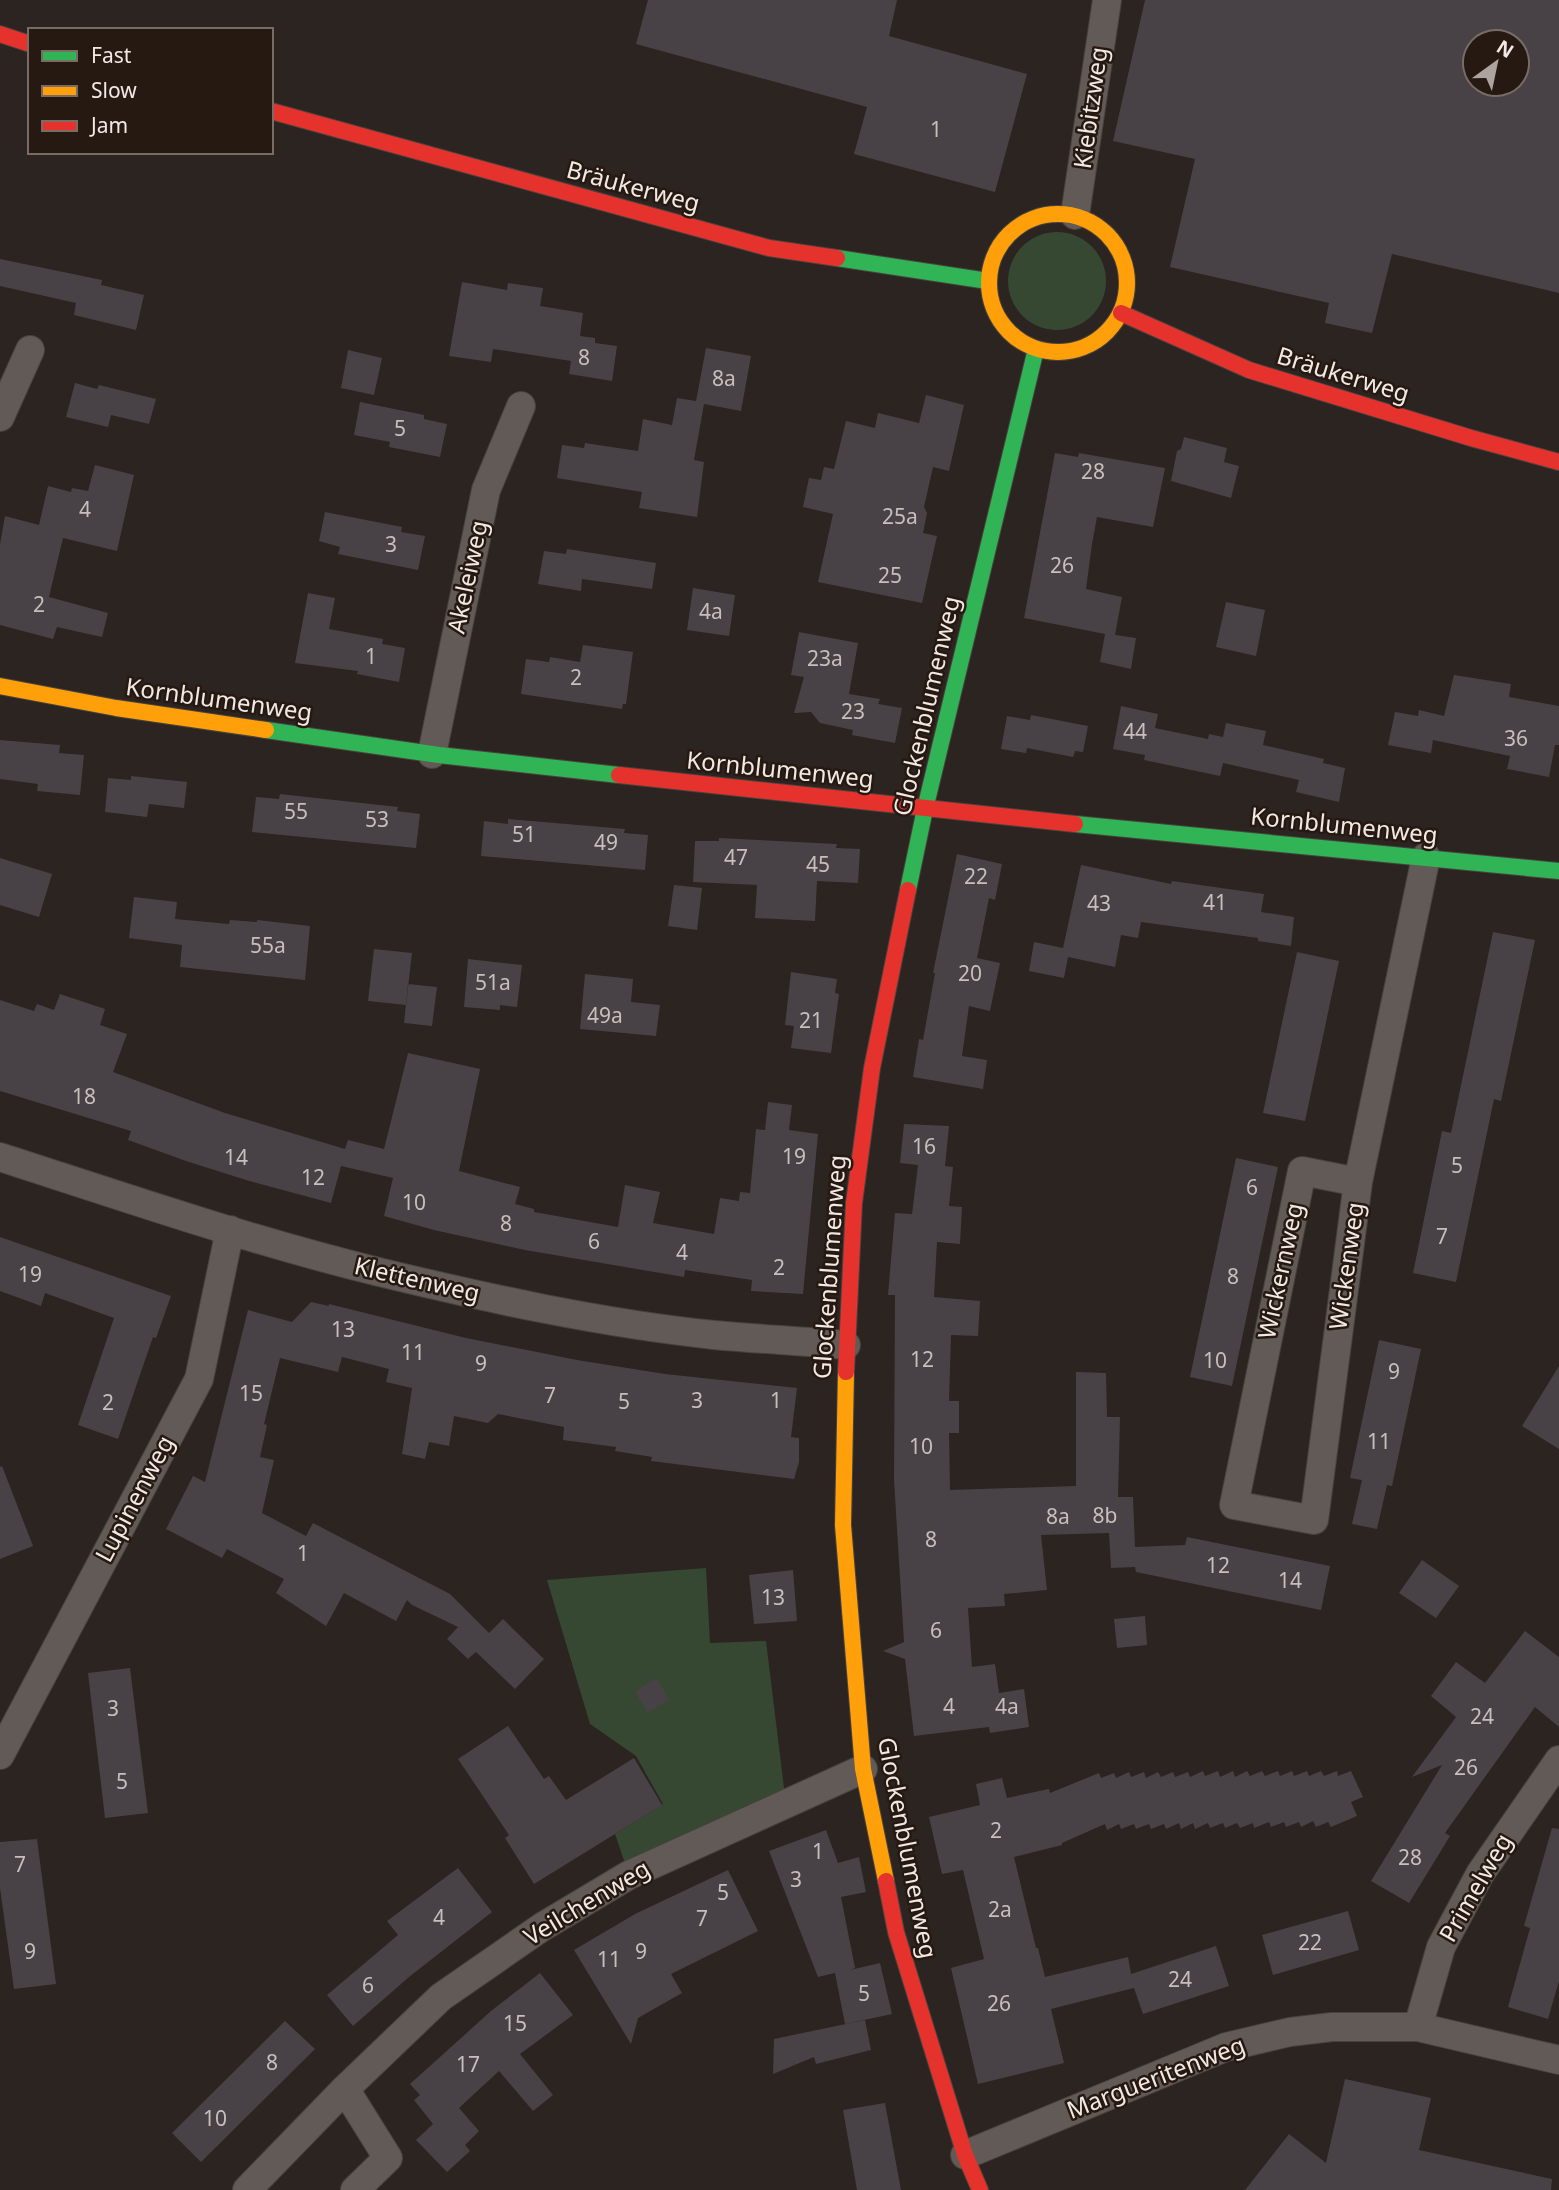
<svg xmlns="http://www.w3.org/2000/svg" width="1559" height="2190" font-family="'Noto Sans',sans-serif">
	<rect width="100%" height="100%" fill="#2b2420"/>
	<path fill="#364832" d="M1008 281a49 49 0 1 1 98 0a49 49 0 1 1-98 0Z
		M706,1568L710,1643L766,1641L786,1804L629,1875L615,1834L663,1804L636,1756L590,1724L547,1580Z"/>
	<path fill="#484246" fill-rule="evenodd" d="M648,0H897L889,36L1027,74L995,192L854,154L867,107L636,44Z
		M1145,0H1559V293L1392,254L1372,333L1325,323L1329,303L1170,267L1195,159L1113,141ZM1475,42H1517V84H1475Z
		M0,259L102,280L101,285L144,295L136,330L74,315L76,303L0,286Z
		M462,282L507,290L508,283L543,288L540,306L583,313L580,336L595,338V343L617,346L612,381L569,374L571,361L493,349L491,362L449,356Z
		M706,348L751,356L741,411L704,404L694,460L704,462L697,517L639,508L642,492L557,478L562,445L584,448L585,443L638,451L643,419L672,425L677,398L696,401Z
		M348,350L382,358L374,395L341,388Z
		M75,383L97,389L99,385L156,399L149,424L111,415L108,427L66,417Z
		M926,395L964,405L949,471L933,467L924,507L927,513L923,533L937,536L922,603L818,582L833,514L803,507L809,478L821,480L824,467L834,469L846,421L875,428L878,413L919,423Z
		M360,402L424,415V419L447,424L440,457L389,447L390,442L354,435Z
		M1184,437L1227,448L1224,462L1239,466L1231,498L1171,481L1177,451L1181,449Z
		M1055,453L1078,457L1079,453L1165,468L1153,527L1097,517L1092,544L1086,589L1122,597L1115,635L1136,638L1131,669L1100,662L1105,634L1024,618Z
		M95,465L134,475L117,551L63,538L49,597L108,613L102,637L57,627L53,639L0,625V544L5,516L39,525L48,486L71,492L72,488L88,491Z
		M325,512L402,527L401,532L425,536L418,570L338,554L340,547L319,541Z
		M567,549L656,563L652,589L582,579L581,591L538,584L544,551L566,554Z
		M693,588L735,595L729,636L687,630Z
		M308,593L335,598L329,629L383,639L382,644L405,648L399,682L357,674L358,671L295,663Z
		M1226,602L1265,610L1256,656L1216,647Z
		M799,632L858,643L849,694L880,699L878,704L902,708L895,743L852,735L853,730L820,723L811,712L794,713L804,677L791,675Z
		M583,645L633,652L626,704H623L622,709L521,694L526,659L549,662L550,657L580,662Z
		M1454,675L1511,684L1509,697L1559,706V745H1555L1549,777L1507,769L1510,756L1433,740L1431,753L1388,745L1395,712L1418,716L1419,710L1444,716Z
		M1121,706L1158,714L1155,728L1208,739L1209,734L1223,737L1226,723L1266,731L1263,745L1324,759L1323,763L1345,768L1339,802L1296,792L1299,780L1223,763L1220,776L1144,760L1145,755L1113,749Z
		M1031,715L1088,726L1083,752L1075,751L1073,757L1027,748L1026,753L1001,749L1007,716L1030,720Z
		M0,740L60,745L59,753L84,755L80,795L37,791L38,784L0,779Z
		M131,776L187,782L184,808L149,804L147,817L105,812L108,778L131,780Z
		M280,794L398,807L397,811L420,814L416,848L252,832L256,797L279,799Z
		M508,819L625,829L624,833L648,835L645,870L481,856L484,821L508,824Z
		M719,838L837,844L836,848L860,849L858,883L817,881L815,921L755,918L757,885L693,882L695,841H719Z
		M957,854L1002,864L995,900L989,898L977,958L1000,963L990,1011L969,1006L962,1056L987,1060L983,1089L913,1077L919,1039L923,1040L935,973H933Z
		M0,858L52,874L39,917L0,905Z
		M1081,865L1171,884L1172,881L1264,894L1261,912L1294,917L1291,946L1258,941V938L1141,922L1138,938L1121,935L1115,967L1068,957L1064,978L1029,971L1034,942L1063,948Z
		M674,885L702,888L697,930L668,926Z
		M134,897L177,902L175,919L229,924L230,920L257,922V920L310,926L305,980L180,967L182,945L129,938Z
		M1493,932L1535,940L1501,1101L1494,1099L1456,1282L1413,1273L1442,1131L1451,1133Z
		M374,949L412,953L406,1005L368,1001Z
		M1297,952L1339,961L1305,1121L1263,1113Z
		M468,959L522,965L517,1007L500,1005V1010L464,1007Z
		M791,972L837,979L835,993L839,994L831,1053L791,1048L794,1026L785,1025Z
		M585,974L633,979L631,1002L660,1005L656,1036L580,1029Z
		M408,984L437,987L432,1026L404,1023Z
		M60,994L105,1009L100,1025L127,1034L113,1072L225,1113L345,1149L348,1140L384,1149L408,1053L480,1069L459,1171L520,1187L515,1204L534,1209V1212L618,1227L625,1185L660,1192L653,1223L714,1234L720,1198L739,1201L740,1192L750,1193L756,1129L765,1130L768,1102L792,1105L789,1130L818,1134L803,1294L751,1291L752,1280L685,1270L684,1277L525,1250L434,1230L384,1216L393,1178L341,1166L331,1203L246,1180L186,1161L128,1140L131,1131L0,1091V1000L34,1011L37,1004L54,1010Z
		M904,1124L949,1126L945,1166L953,1167L949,1206L962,1207L960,1244L937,1242L934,1297L980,1301L978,1336L951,1335L949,1401H959V1433H949L950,1490L1076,1486V1372L1106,1373L1107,1417H1120L1118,1497H1133L1135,1547L1185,1545L1187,1537L1330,1566L1321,1610L1136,1572L1135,1567L1111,1568L1109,1533L1041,1535L1047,1590L1004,1594L1005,1606L968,1608L972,1667L995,1664L999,1693L1024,1689L1029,1727L990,1733L989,1727L914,1736L905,1659L883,1651L904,1642L894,1480L895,1295H888L895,1213L912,1214L918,1165L900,1163Z
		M1236,1158L1278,1167L1232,1386L1190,1377Z
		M0,1237L171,1296L156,1338L153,1337L118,1439L78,1425L114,1318L45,1293L41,1306L0,1291Z
		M311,1302L329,1306V1304L466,1338L577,1360L665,1374L797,1388L791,1437L799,1438V1462L794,1479L651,1461L652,1457L615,1451L616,1447L563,1440L564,1427L498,1414L488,1423L454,1416L449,1446L429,1442L425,1459L402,1454L412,1388L386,1382L389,1369L342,1357L338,1372L280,1358L264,1424L267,1425L260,1457L274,1460L262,1513L306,1536L313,1523L450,1594L489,1633L503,1619L544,1659L515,1689L476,1652L468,1659L447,1639L458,1627L412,1605L407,1600L396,1621L344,1593L326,1626L276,1593L284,1579L227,1549L222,1558L166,1529L193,1476L205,1482L248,1310L292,1322Z
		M1379,1340L1421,1349L1392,1486L1387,1485L1377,1529L1352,1524L1362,1480L1350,1478Z
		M1559,1366V1449L1522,1426Z
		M2,1466L33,1546L0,1559V1467Z
		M1422,1560L1459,1586L1436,1618L1399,1593Z
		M793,1570L797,1621L754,1624L749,1575Z
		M1145,1616L1147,1645L1117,1648L1114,1619Z
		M1525,1631L1559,1657V1727L1535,1707L1445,1833L1450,1836L1409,1903L1371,1881L1442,1765L1412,1777L1456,1717L1431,1696L1456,1662L1485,1683Z
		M130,1668L148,1813L105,1818L88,1673Z
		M656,1678L669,1699L648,1713L635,1692Z
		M508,1726L544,1779L549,1776L566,1800L634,1758L662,1805L534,1884L505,1838L509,1835L458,1759Z
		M1203,1771L1205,1776L1218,1771L1220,1777L1233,1771L1235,1777L1247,1771L1250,1776L1262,1771L1265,1776L1278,1771L1280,1776L1292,1771L1294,1776L1307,1771L1309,1776L1321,1771L1324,1776L1337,1771L1338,1776L1351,1771L1363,1797L1351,1802L1357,1816L1331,1827L1328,1822L1316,1827L1313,1821L1301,1827L1299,1822L1286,1827L1284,1822L1271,1827L1269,1822L1254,1828L1253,1823L1240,1828L1237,1823L1225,1828L1223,1823L1210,1828L1208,1823L1195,1829L1193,1823L1181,1829L1179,1823L1166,1829L1164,1824L1151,1829L1149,1824L1136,1829L1134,1824L1121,1829L1119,1824L1107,1830L1105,1824L1062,1843V1845L1014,1857L1036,1948H1038L1045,1977L1128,1957L1131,1974L1216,1946L1229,1986L1143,2014L1134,1988L1051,2009L1064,2063L978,2084L951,1968L984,1959L963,1870L942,1874L929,1817L980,1805L976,1784L1002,1778L1007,1798L1049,1789L1050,1793L1099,1773L1101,1778L1114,1773L1116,1778L1129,1772L1131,1777L1144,1772L1146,1778L1158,1772L1161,1777L1173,1772L1175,1777L1188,1772L1190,1777Z
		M1552,1828L1559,1829V1981L1548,2019L1508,2007L1530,1928L1524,1926Z
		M826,1830L838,1863L859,1857L866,1892L841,1897L855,1968L850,1970L880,1963L892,2014L845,2024L835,1973L818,1977L769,1851Z
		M37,1839L56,1984L14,1989L0,1888V1842Z
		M458,1868L492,1912L409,1977L353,2026L327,1995L398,1935L387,1921Z
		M728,1870L758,1931L671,1974L682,1993L638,2018L631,2044L574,1950L635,1914Z
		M1348,1911L1359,1950L1273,1975L1262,1935Z
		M540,1973L573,2015L520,2054L553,2095L533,2111L499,2071L459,2108L479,2131L465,2145L470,2151L447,2172L416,2140L433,2124L414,2100L420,2095L410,2084L491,2011Z
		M865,2020L871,2050L816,2064L814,2057L773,2074L774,2039Z
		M285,2021L315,2049L201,2162L172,2133Z
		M1345,2079L1431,2098L1419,2150L1552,2179L1551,2190H1245L1289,2134L1326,2163Z
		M885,2103L901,2190H857L843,2110Z"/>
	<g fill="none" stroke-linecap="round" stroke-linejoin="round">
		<g stroke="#48423e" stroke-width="30">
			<path id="street" d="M1075,215L1107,0
				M0,417L30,350
				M432,754L486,490L521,406
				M0,1157C124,1197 249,1240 375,1271C486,1298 600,1323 714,1335C758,1339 802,1341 846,1345
				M1358,1182L1302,1171L1234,1505L1314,1520L1358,1182L1426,857
				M0,1755L199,1379L230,1230
				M1418,2027L1441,1947L1480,1874L1559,1760
				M345,2089L388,2158L355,2190
				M965,2155L1226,2047L1290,2032L1332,2027H1418L1559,2060
				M247,2190L345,2089L441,1997L542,1927L629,1875L863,1769"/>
		</g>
		<g stroke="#48423e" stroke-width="18">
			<path id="fast" d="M837,258L988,281
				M266,730L439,755L619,775
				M1075,824L1559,871
				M908,890L925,809L1036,349"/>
		</g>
		<g stroke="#48423e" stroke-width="18">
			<path id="slow" d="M989 283a69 69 0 1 1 138 0a69 69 0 1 1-138 0Z
				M0,686L116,708L266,730
				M846,1372L843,1525L863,1769L886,1881"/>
		</g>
		<g stroke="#48423e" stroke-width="18">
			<path id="jam" d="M0,34L30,44
				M271,111L769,248L837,258
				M1121,313L1249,370L1471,438L1559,462
				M619,775L1075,824
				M846,1372L854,1203L872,1068L908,890
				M886,1881L896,1932L965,2155L980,2190"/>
		</g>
		<use href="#street" stroke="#615a56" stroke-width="28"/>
		<use href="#fast" stroke="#30b455" stroke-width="16"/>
		<use href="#slow" stroke="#ff9f0a" stroke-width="16"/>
		<use href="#jam" stroke="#e5322d" stroke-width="16"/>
	</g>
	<g text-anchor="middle" stroke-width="5" stroke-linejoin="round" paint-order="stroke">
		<g font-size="21" fill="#c8bfbc">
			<text x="936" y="137">1</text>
			<text x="584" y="365">8</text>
			<text x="724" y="386">8a</text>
			<text x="400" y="436">5</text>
			<text x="1093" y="479">28</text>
			<text x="85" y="517">4</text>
			<text x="900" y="524">25a</text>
			<text x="391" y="552">3</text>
			<text x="1062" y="573">26</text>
			<text x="890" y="583">25</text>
			<text x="39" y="612">2</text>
			<text x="711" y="619">4a</text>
			<text x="371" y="664">1</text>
			<text x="825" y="666">23a</text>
			<text x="576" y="685">2</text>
			<text x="853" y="719">23</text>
			<text x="1135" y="739">44</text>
			<text x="1516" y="746">36</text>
			<text x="296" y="819">55</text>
			<text x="377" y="827">53</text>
			<text x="524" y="842">51</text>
			<text x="606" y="850">49</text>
			<text x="736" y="865">47</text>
			<text x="818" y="872">45</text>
			<text x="976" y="884">22</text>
			<text x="1215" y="910">41</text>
			<text x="1099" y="911">43</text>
			<text x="268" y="953">55a</text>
			<text x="970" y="981">20</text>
			<text x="493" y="990">51a</text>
			<text x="605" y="1023">49a</text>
			<text x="811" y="1028">21</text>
			<text x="84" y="1104">18</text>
			<text x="924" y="1154">16</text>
			<text x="794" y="1164">19</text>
			<text x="236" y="1165">14</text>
			<text x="1457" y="1173">5</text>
			<text x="313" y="1185">12</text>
			<text x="1252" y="1195">6</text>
			<text x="414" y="1210">10</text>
			<text x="506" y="1231">8</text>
			<text x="1442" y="1244">7</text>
			<text x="594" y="1249">6</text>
			<text x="682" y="1260">4</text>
			<text x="779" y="1275">2</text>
			<text x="30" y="1282">19</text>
			<text x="1233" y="1284">8</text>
			<text x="343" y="1337">13</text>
			<text x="413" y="1360">11</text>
			<text x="922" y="1367">12</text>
			<text x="1215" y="1368">10</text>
			<text x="481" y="1371">9</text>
			<text x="1394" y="1379">9</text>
			<text x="251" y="1401">15</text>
			<text x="550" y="1403">7</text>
			<text x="697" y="1408">3</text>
			<text x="776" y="1408">1</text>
			<text x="624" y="1409">5</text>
			<text x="108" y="1410">2</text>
			<text x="1379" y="1449">11</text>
			<text x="921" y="1454">10</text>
			<text x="1105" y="1523">8b</text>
			<text x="1058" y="1524">8a</text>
			<text x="931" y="1547">8</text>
			<text x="303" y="1561">1</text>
			<text x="1218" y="1573">12</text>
			<text x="1290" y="1588">14</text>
			<text x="773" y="1605">13</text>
			<text x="936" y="1638">6</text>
			<text x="949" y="1714">4</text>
			<text x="1007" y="1714">4a</text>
			<text x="113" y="1716">3</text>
			<text x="1482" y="1724">24</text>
			<text x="1466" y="1775">26</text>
			<text x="122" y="1789">5</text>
			<text x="996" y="1838">2</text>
			<text x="818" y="1859">1</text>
			<text x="1410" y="1865">28</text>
			<text x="20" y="1872">7</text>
			<text x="796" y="1887">3</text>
			<text x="723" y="1900">5</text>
			<text x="1000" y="1917">2a</text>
			<text x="439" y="1925">4</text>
			<text x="702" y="1926">7</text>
			<text x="1310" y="1950">22</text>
			<text x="30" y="1959">9</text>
			<text x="641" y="1959">9</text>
			<text x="609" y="1967">11</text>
			<text x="1180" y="1987">24</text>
			<text x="368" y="1993">6</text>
			<text x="864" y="2001">5</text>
			<text x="999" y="2011">26</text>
			<text x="515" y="2031">15</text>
			<text x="272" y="2070">8</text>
			<text x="468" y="2072">17</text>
			<text x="215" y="2126">10</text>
		</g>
		<g font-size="24" fill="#f3e9e4" stroke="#261911">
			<text transform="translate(1091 108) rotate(-82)" y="8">Kiebitzweg</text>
			<text transform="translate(633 187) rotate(15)" y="8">Bräukerweg</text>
			<text transform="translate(1343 375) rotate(17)" y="8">Bräukerweg</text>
			<text transform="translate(468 577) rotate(-78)" y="8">Akeleiweg</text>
			<text transform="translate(219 700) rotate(8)" y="8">Kornblumenweg</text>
			<text transform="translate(927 706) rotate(-77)" y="8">Glockenblumenweg</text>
			<text transform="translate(780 770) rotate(6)" y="8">Kornblumenweg</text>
			<text transform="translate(1344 826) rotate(6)" y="8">Kornblumenweg</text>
			<text transform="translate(1347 1266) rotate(-82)" y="8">Wickenweg</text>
			<text transform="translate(830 1267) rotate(-86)" y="8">Glockenblumenweg</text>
			<text transform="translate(1281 1271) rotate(-78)" y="8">Wickernweg</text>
			<text transform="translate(417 1280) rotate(13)" y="8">Klettenweg</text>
			<text transform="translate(135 1499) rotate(-62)" y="8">Lupinenweg</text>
			<text transform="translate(907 1848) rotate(79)" y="8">Glockenblumenweg</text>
			<text transform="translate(1476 1888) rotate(-60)" y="8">Primelweg</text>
			<text transform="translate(587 1903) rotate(-31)" y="8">Veilchenweg</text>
			<text transform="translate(1156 2078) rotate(-21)" y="8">Margueritenweg</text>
		</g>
	</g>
	<rect x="28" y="28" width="245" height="126" fill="#261911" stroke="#786c65" stroke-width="2"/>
	<rect x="42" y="51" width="35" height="10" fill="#30b455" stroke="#786c65" stroke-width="2"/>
	<text x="91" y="63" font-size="21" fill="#f3e9e4">Fast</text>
	<rect x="42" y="86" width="35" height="10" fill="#ff9f0a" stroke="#786c65" stroke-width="2"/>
	<text x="91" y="98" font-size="21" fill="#f3e9e4">Slow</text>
	<rect x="42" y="121" width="35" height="10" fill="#e5322d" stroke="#786c65" stroke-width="2"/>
	<text x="91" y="133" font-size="21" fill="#f3e9e4">Jam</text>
	<g transform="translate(1496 63) rotate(33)"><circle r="33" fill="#261911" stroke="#786c65" stroke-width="2"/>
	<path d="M0-5L12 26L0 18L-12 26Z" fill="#ada49f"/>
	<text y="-10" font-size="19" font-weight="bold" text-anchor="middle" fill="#f3e9e4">N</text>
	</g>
</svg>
